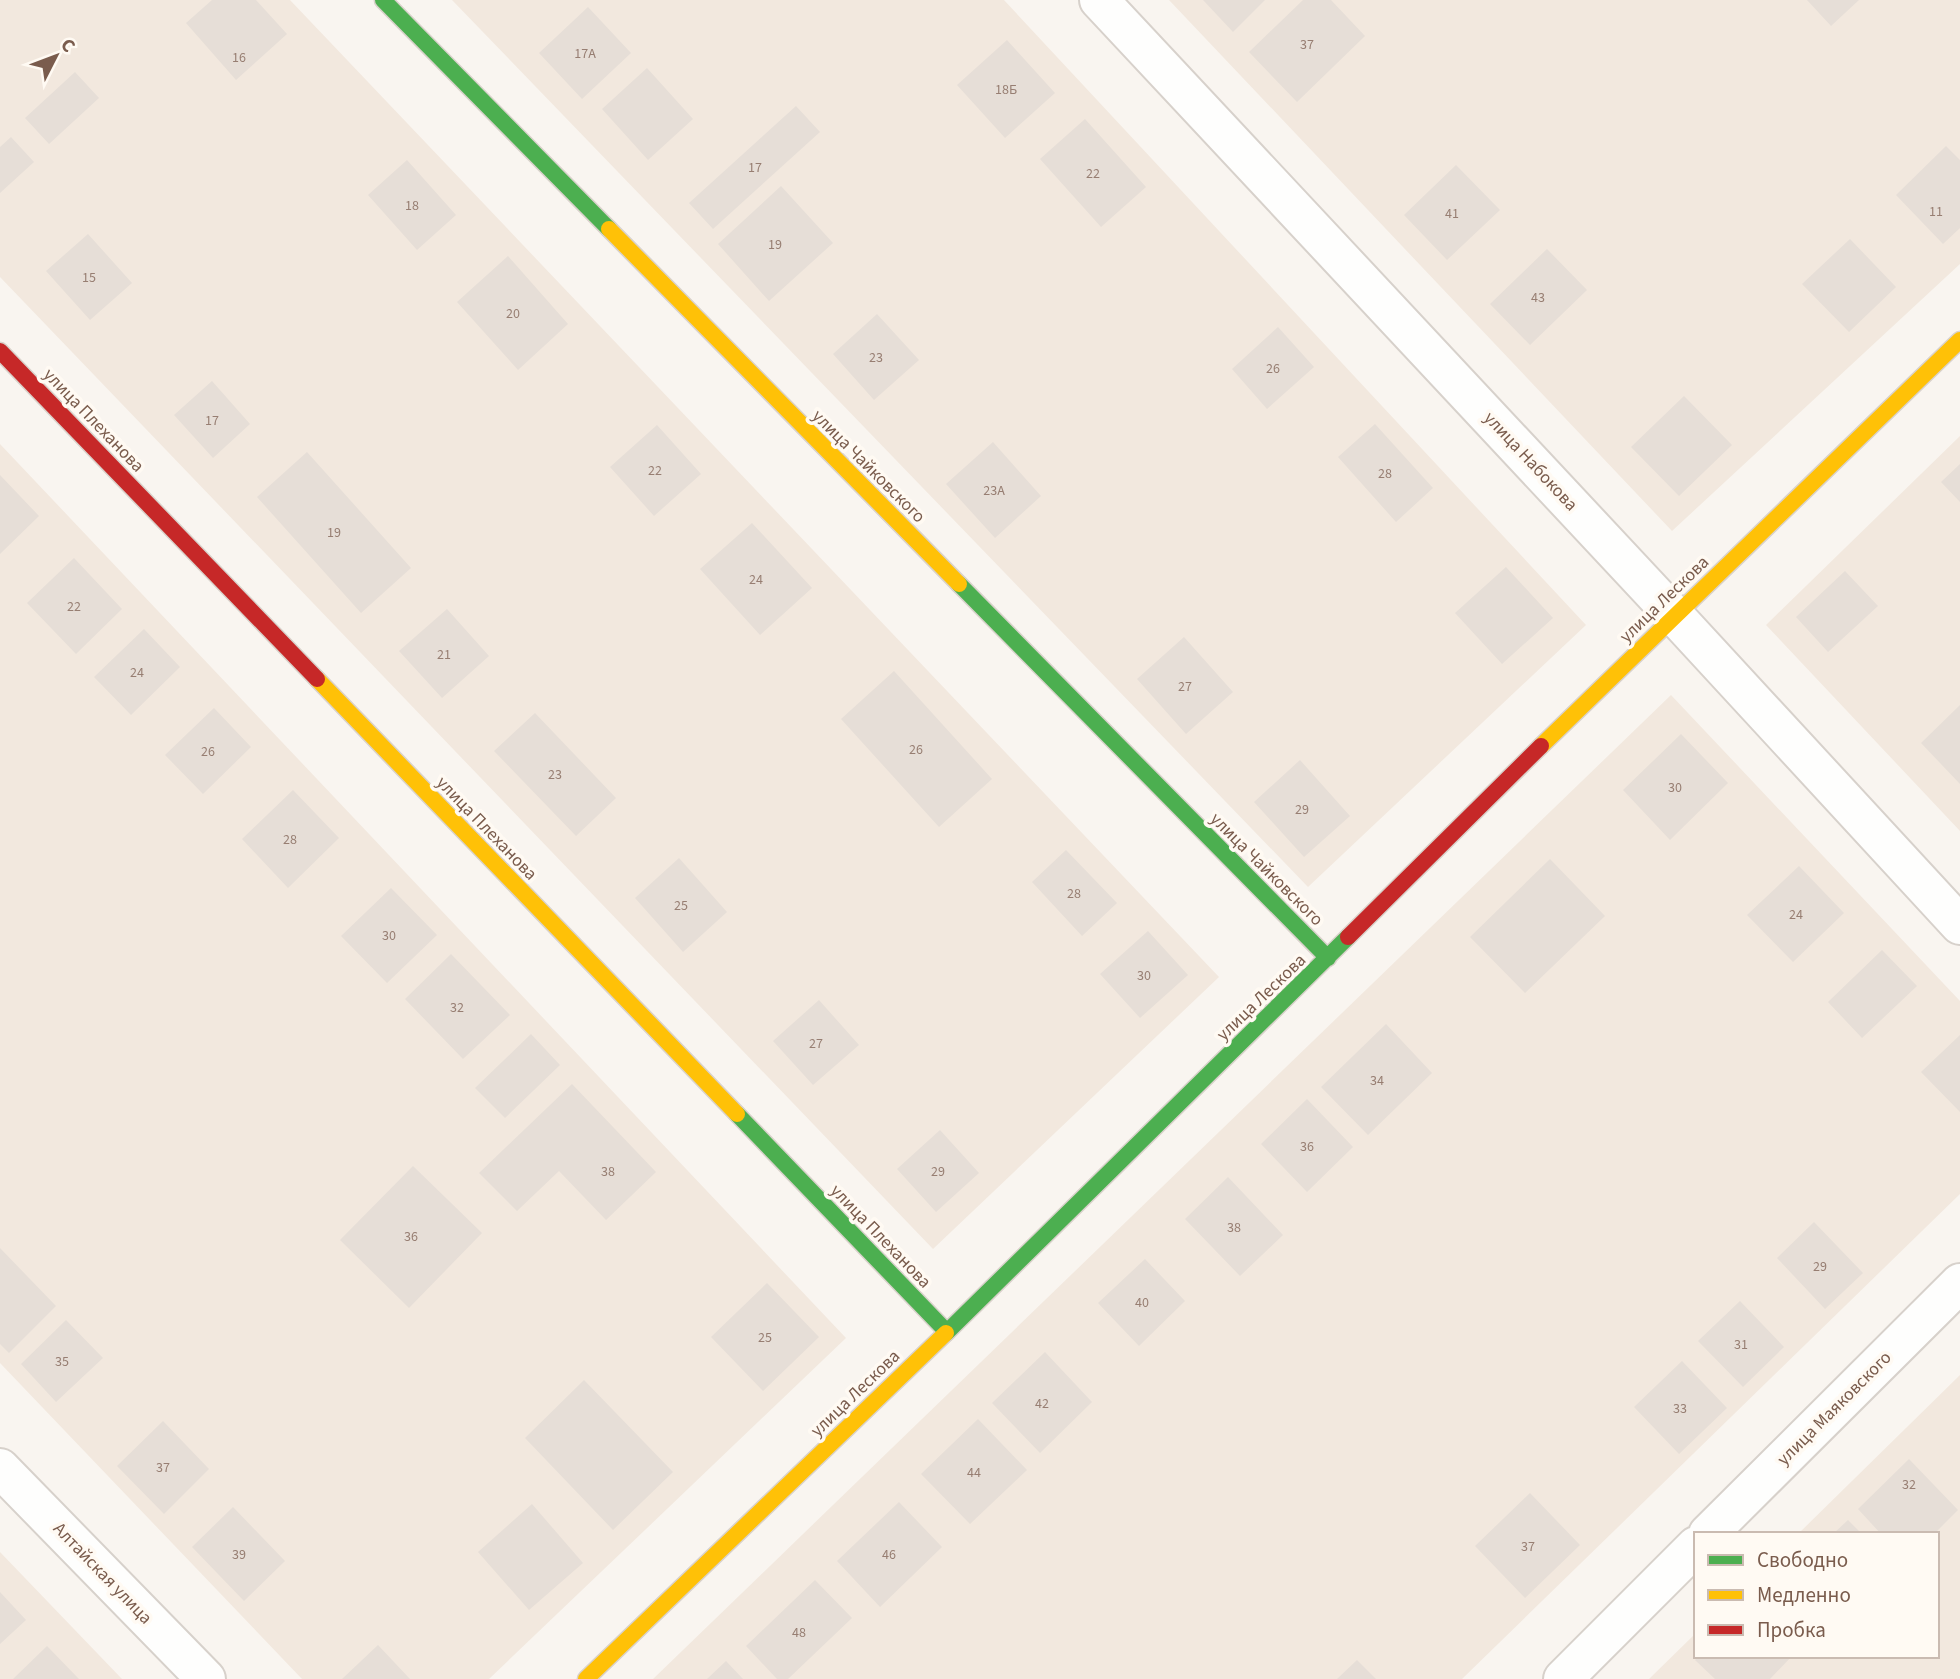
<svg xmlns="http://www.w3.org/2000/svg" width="1960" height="1679" font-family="'Source Sans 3',sans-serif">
	<rect width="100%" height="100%" fill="#f9f5f0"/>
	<path fill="#f2e8de" d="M0,0H290L1219,977L933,1249L0,277Z
		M452,0H1004L1586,625L1308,887Z
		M1169,0H1960V264L1672,531Z
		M1960,436V831L1766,625Z
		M0,444L846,1338L489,1679H302L0,1363Z
		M1671,695L1960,1001V1194L1462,1679H653Z
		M1960,1375V1679H1649L1696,1633V1656H1937V1534H1798Z
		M0,1552L122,1679H0Z"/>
	<path fill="#e6ded7" d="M212,0H256L287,34L236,80L186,23Z
		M1203,0H1265L1233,32Z
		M1303,0H1331L1365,36L1297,102L1249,52Z
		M1807,0H1859L1831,26Z
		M588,7L631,53L582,99L539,53Z
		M1007,40L1055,93L1005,138L957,85Z
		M647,68L693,119L648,160L602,109Z
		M75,72L99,98L49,144L25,118Z
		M796,106L820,132L713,229L689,203Z
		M1085,119L1146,187L1101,227L1040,159Z
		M11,137L34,162L0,193V147Z
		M1946,146L1960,160V228L1943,244L1896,195Z
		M407,160L456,215L417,250L368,195Z
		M1456,165L1500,210L1447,260L1404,215Z
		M781,186L833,243L769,301L718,244Z
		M88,234L132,283L90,320L46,271Z
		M1850,239L1896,287L1849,332L1802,284Z
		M1547,249L1587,290L1530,345L1490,304Z
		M508,256L568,324L518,370L457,302Z
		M877,314L919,360L874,400L833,354Z
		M1278,327L1314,367L1267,409L1232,369Z
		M212,381L250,424L213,458L174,415Z
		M1684,396L1732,445L1679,496L1631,447Z
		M1375,424L1433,488L1396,522L1338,457Z
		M657,425L701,474L654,516L610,467Z
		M993,442L1041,496L995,538L946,484Z
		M307,452L411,568L361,613L257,497Z
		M1960,464V502L1941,482Z
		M0,475L39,516L0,554Z
		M752,523L812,588L760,635L700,569Z
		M74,558L122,609L76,654L27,603Z
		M1506,567L1553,618L1502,664L1455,613Z
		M1845,571L1878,606L1828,652L1796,617Z
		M447,609L489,656L442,698L399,651Z
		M144,629L180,667L131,715L94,677Z
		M1184,637L1233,692L1186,734L1137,679Z
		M894,671L992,779L939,827L841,719Z
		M1960,705V784L1921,743Z
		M214,708L251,747L203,794L165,755Z
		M535,713L616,798L576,836L494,751Z
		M1681,734L1728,783L1670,840L1623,790Z
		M1300,760L1350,816L1304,857L1254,802Z
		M293,790L339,838L288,888L242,839Z
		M1066,850L1117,903L1082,936L1032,882Z
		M679,858L727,912L683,952L635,898Z
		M1550,859L1605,916L1525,993L1470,937Z
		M1799,866L1844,913L1793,962L1747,915Z
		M391,888L437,935L387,983L341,936Z
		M1148,931L1188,975L1140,1018L1100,974Z
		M1882,950L1917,986L1862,1038L1828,1002Z
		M451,954L510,1015L463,1059L405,999Z
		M819,1000L859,1045L813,1085L773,1041Z
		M1386,1024L1432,1073L1368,1135L1321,1087Z
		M531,1034L560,1065L505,1118L475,1088Z
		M1960,1035V1112L1921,1072Z
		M572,1084L656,1172L606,1220L559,1171L517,1211L479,1173Z
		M1307,1099L1353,1147L1307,1192L1261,1144Z
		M940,1130L979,1173L936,1212L897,1169Z
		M413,1166L482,1233L409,1308L340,1240Z
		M1228,1177L1283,1235L1240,1276L1185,1219Z
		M1814,1222L1863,1273L1825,1309L1777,1258Z
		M0,1248L56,1306L9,1353L0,1344Z
		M1145,1259L1185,1301L1139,1346L1098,1303Z
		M767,1283L819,1337L763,1391L711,1337Z
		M1740,1301L1784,1347L1743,1387L1698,1341Z
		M66,1320L103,1358L56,1402L21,1364Z
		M1045,1352L1092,1402L1040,1453L992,1403Z
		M1682,1361L1727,1408L1679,1454L1634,1407Z
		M584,1380L673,1472L613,1530L525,1438Z
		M978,1419L1027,1470L970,1524L921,1474Z
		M163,1421L209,1469L164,1514L117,1466Z
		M1909,1459L1958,1510L1934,1534H1881L1858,1509Z
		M1530,1493L1580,1545L1525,1598L1475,1546Z
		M899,1502L942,1547L880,1607L837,1561Z
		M532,1504L583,1563L529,1610L478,1552Z
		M233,1507L285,1561L244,1601L192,1547Z
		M1848,1520L1862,1534H1833Z
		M815,1580L852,1618L788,1679H777L746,1646Z
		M0,1592L26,1620L0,1644Z
		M378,1645L410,1679H342Z
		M47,1646L79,1679H13Z
		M1699,1656H1792L1770,1679H1715L1695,1660Z
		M1357,1660L1376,1679H1337Z
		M726,1661L743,1679H707Z"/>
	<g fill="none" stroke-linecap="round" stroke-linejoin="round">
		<g stroke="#d7d1cb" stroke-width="42">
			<path id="street" d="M1099,0L1674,615L1960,925
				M0,1468L206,1679
				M1708,1534L1960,1283
				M1563,1679L1696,1546"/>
		</g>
		<g stroke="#d9d2cb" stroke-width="19">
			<path id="fast" d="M383,0L609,229
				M959,584L1328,958
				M737,1114L947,1332
				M946,1333L1348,937"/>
		</g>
		<g stroke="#d9d2cb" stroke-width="19">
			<path id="slow" d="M609,229L959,584
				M317,679L737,1114
				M1541,746L1960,340
				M586,1679L946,1333"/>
		</g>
		<g stroke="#d9d2cb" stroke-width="19">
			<path id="jam" d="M0,351L317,679
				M1348,937L1541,746"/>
		</g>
		<use href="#street" stroke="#fefefd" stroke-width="38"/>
		<use href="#fast" stroke="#4caf50" stroke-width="16"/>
		<use href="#slow" stroke="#ffc107" stroke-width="16"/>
		<use href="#jam" stroke="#c62828" stroke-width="16"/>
	</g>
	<g text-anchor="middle" stroke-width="7" stroke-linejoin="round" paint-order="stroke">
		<g font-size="14" fill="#977e72">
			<text x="1307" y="49">37</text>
			<text x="585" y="58">17А</text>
			<text x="239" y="62">16</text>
			<text x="1006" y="94">18Б</text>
			<text x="755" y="172">17</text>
			<text x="1093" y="178">22</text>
			<text x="412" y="210">18</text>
			<text x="1936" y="216">11</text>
			<text x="1452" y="218">41</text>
			<text x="775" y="249">19</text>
			<text x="89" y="282">15</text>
			<text x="1538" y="302">43</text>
			<text x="513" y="318">20</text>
			<text x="876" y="362">23</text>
			<text x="1273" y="373">26</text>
			<text x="212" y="425">17</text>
			<text x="655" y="475">22</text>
			<text x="1385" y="478">28</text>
			<text x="994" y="495">23А</text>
			<text x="334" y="537">19</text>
			<text x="756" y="584">24</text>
			<text x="74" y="611">22</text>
			<text x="444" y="659">21</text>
			<text x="137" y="677">24</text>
			<text x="1185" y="691">27</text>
			<text x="916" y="754">26</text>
			<text x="208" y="756">26</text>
			<text x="555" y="779">23</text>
			<text x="1675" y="792">30</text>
			<text x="1302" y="814">29</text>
			<text x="290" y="844">28</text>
			<text x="1074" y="898">28</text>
			<text x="681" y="910">25</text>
			<text x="1796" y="919">24</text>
			<text x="389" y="940">30</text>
			<text x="1144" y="980">30</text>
			<text x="457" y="1012">32</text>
			<text x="816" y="1048">27</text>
			<text x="1377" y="1085">34</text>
			<text x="1307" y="1151">36</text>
			<text x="608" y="1176">38</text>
			<text x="938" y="1176">29</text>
			<text x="1234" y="1232">38</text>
			<text x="411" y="1241">36</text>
			<text x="1820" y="1271">29</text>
			<text x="1142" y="1307">40</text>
			<text x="765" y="1342">25</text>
			<text x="1741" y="1349">31</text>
			<text x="62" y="1366">35</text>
			<text x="1042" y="1408">42</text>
			<text x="1680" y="1413">33</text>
			<text x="163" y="1472">37</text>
			<text x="974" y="1477">44</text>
			<text x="1909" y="1489">32</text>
			<text x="1528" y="1551">37</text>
			<text x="239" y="1559">39</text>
			<text x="889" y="1559">46</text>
			<text x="799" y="1637">48</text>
		</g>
		<g font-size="18" fill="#7a5c4d" stroke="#fffaf3">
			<text transform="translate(94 420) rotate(46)" y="6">улица Плеханова</text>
			<text transform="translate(1531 461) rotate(47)" y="6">улица Набокова</text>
			<text transform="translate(869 466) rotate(45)" y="6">улица Чайковского</text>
			<text transform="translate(1664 599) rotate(-44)" y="6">улица Лескова</text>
			<text transform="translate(487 828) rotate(46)" y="6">улица Плеханова</text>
			<text transform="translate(1267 869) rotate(45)" y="6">улица Чайковского</text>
			<text transform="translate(1261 997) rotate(-44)" y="6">улица Лескова</text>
			<text transform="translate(881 1236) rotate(46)" y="6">улица Плеханова</text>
			<text transform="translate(855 1393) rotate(-44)" y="6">улица Лескова</text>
			<text transform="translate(1834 1408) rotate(-45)" y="6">улица Маяковского</text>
			<text transform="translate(103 1573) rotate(46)" y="6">Алтайская улица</text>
		</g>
	</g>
	<rect x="1694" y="1532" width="245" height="126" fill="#fffaf3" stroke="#cabbb1" stroke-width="2"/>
	<rect x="1708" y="1555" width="35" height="10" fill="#4caf50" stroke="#cabbb1" stroke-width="2"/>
	<text x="1757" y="1567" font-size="21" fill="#7a5c4d">Свободно</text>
	<rect x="1708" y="1590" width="35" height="10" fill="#ffc107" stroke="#cabbb1" stroke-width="2"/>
	<text x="1757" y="1602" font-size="21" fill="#7a5c4d">Медленно</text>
	<rect x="1708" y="1625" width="35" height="10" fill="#c62828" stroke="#cabbb1" stroke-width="2"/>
	<text x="1757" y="1637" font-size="21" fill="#7a5c4d">Пробка</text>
	<g transform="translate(56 56) rotate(48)" stroke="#fffaf3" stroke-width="5" paint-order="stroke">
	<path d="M0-5L12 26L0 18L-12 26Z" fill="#7a5c4d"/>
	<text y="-10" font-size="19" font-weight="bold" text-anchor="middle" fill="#7a5c4d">С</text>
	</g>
</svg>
